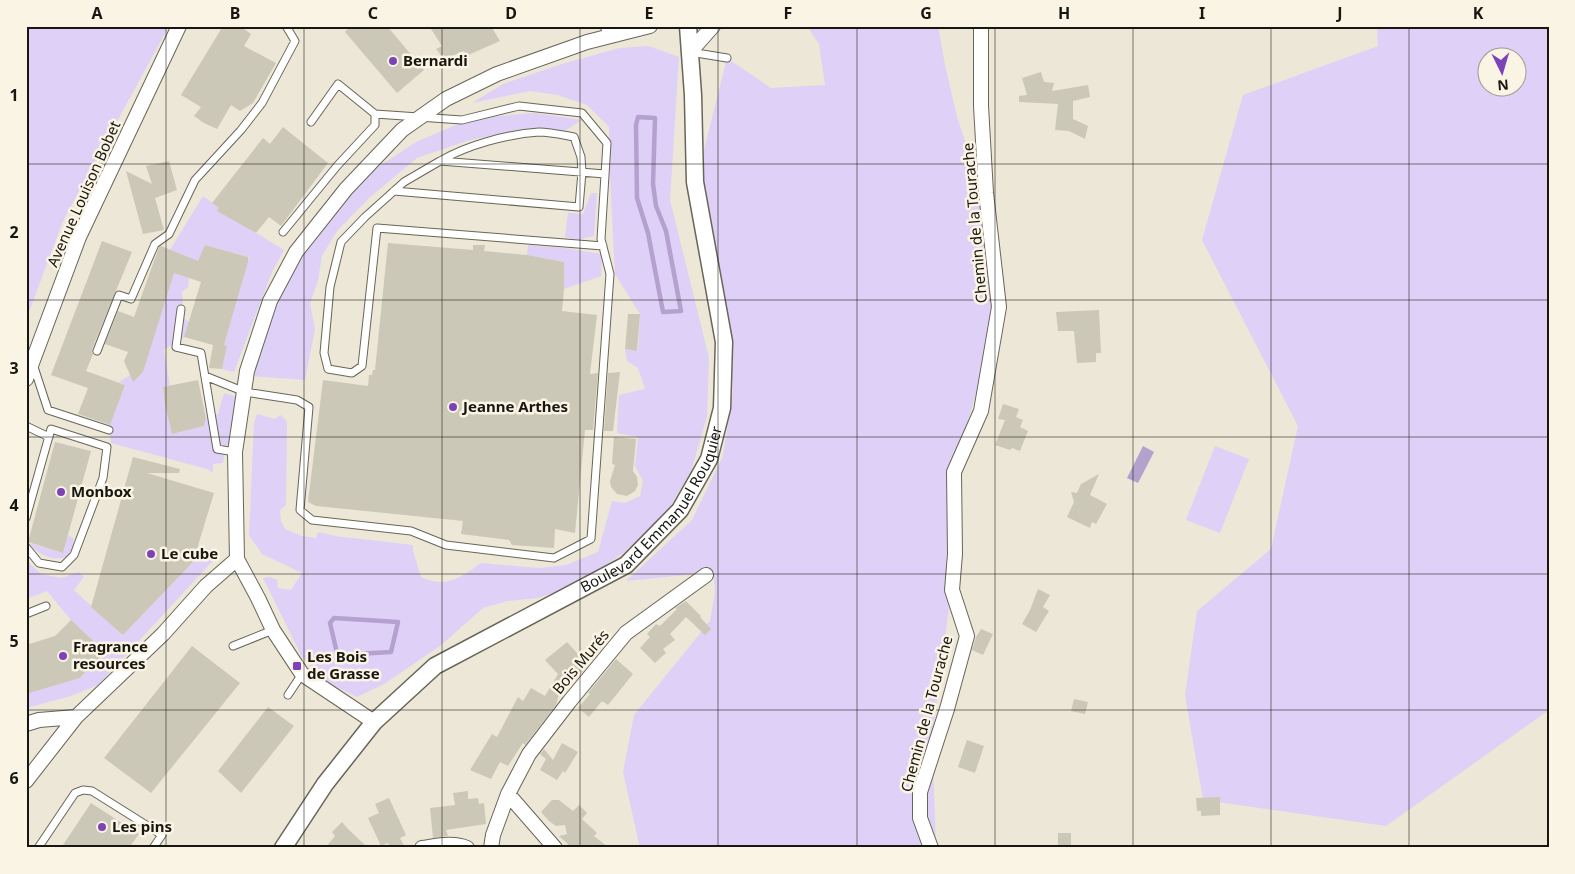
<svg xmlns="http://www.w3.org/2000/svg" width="1575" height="874" font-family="'Noto Sans',sans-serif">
	<rect width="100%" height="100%" fill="#ece7d7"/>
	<path fill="#dfd0f7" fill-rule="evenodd" d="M26,26H169L63,221L26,320Z
		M807,26H938L945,65L957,117L984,197L995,290L993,336L948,488L946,580L949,607L932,738L936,848H640L623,772L634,715L710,621L715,593L714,578L696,574L626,581L692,520L723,456L733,391L730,333L704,194L702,158L727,58L771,88L825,85L819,44Z
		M1377,26H1549V710L1386,826L1203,800L1185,695L1197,611L1271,549L1298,426L1202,240L1243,95L1378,46ZM1488,58H1518V88H1488Z
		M648,46L679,57L670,200L709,358L707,417L691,471L663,518L623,553L575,586L538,598L507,601L483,608L440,646L384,684L357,697L324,681L302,657L263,578L270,577L277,580L278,588L291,590L302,573L262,554L249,535L254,423L257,414L274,419L281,415L287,422L286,505L280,510L281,521L285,529L302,536L316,538L318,532L335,536L413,545V551L421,577C446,589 460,578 481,563L539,568L566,565L598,552L612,501L625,503L640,496L643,481L635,466L638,437L617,433L619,395L645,389L638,368L627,361L625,349L638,351L640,314L615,274L609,160V127L587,105L558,95L530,91L472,103L503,84L562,64L619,48Z
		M534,113L582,120L563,132L519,130L470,140L417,158L369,198L337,231L322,256L318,280L310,304L315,329L305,380L252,376L274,305L308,247L366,175L416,142L472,118Z
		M591,193H597L594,236L578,240L565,237L568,213L583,214Z
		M203,196L246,227L284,250L272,272L234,372L222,369L227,346L224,345L249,257L205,245L198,262L183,275L189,279L188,287L182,292L183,302L177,308L176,316L183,317L189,322L184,337L164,350L170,386L163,388L165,405L172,434L204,426L207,416L218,414L224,393L236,397L233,442L226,445L223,463L213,464V473L207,469L111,443L109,426L125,385L119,382L130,375L134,381L143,372L148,352L180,254L170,250Z
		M528,245L564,248L602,254L601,276L564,289V262L527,255Z
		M1215,446L1249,459L1220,533L1186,520Z
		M68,535L73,538C78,567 42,562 29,543L63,553Z
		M198,545L220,553L98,685L71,696L26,708V694L80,678L100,658L99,655L103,650L71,620L47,591L26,599V560L41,574L61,578L79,572L84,577L74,590L123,635L193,562Z"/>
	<path fill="#b4a1ce" d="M1143,446L1154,452L1138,483L1127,478Z"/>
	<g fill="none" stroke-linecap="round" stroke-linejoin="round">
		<path stroke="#b4a1ce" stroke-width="4.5" d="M638,117L655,118L653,184L656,206L666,231L681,311L663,312L648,233L637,198L636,125Z
			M334,618L398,622L391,652L340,655L337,653L330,623Z"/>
	</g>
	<path fill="#ccc8b8" d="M223,26H240L251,34L244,46L276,63L253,103L240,111L231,105L217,129L204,123L194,116L201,107L181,95Z
		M350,26H387L424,70L397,93L345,32Z
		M429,26H491L500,41L466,56L464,51L444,59L436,49L442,46Z
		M1041,72L1044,82L1054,83L1052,91L1088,85L1090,97L1073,101V119L1088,126L1085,139L1069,131L1055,130L1058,104L1019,102V96L1027,95L1022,78Z
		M283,127L328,163L281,226L269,217L256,233L217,211L219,208L212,203L263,138L270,144Z
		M169,161L177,190L155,198L164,230L143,234L126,171L152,184L146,166Z
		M102,241L132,252L92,349L93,354L86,371L125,385L110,425L78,414L88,388L51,375Z
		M388,243L473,250V245H485L484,251L527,255L564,262V289L562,311L597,315L590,374L598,373L593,430H585L575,533L555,529L554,548L512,545L509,540L461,534L463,521L316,506L308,502L323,380L368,386L369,375H372L373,370H375Z
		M205,245L248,257V262L224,345L227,346L222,369L209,368L213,345L184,337L201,282L174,273L143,372L133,382L124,361L128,352L105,344L118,311L134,317L159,247L161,246L198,261Z
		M1099,310L1101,353H1096V362L1077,363L1074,331H1058L1056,312Z
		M628,314H640L637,351L625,349Z
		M620,372L613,431H604L608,373Z
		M198,380L206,418L204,426L172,434L165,405L163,387Z
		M1003,404L1019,409L1016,417L1023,420L1020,427L1028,431L1020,451L1012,448L1010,450L995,445L1005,420L998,419Z
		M614,437L636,439L633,471L637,477L638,485L635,491L627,496L617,494L611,487L610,481L615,465L612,464Z
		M55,442L91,451L63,553L28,542Z
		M133,457L180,469L179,473H147L214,493L193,562L123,635L91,607Z
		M1099,474L1090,495L1107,504L1096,524L1092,522L1090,528L1067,517L1074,502L1071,492L1077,493L1081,484Z
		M1038,589L1050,595L1043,607L1049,611L1036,632L1022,624L1030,610Z
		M686,601L701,616L700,617L711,629L705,635L686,617L670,634L675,640L663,649L666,653L655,663L640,648L650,637L647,634L656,624L660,626L677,609L675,608Z
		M71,620L103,650L99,655L100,657L80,678L26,694V645L55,636Z
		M981,629L993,634L983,655L972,650L976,637Z
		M567,642L588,665L575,681L565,672L556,705L525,745L523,743L508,766L500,762L491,779L470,770L492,734L497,737L518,697L523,701L531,688L545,696L558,674L545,660Z
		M192,646L240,683L151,793L104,758Z
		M616,659L633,674L608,705L602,701L589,717L578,708L590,694L588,693Z
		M1074,699L1088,702L1085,714L1071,711Z
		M268,707L294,726L241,793L218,771Z
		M967,740L984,746L975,773L958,767Z
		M562,743L578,752L565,773L563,771L557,780L540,770L546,759L540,754L544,749L553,760Z
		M468,791V799L478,798L479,804L484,803L486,824L446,830L448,836L433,838L430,808L455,805L453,793Z
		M1220,797V815L1201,816V811H1197L1196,798Z
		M389,798L406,835L400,838L405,848H390L388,843L381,846L368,818L379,813L375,804Z
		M552,800H559L573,811L579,805L587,813L582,819L597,833L594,836L609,848H572L559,836L567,834L565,825L556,826L549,821L541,812Z
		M91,803L139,834L129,848H61Z
		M342,822L347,828L368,848H325L335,836L332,832Z
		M1058,833H1071V848H1058Z"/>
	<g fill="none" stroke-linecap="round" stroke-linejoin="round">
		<g stroke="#696557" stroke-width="9">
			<path id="service" d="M604,26L608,37
				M690,52L727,58
				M311,122L338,84L375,114
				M394,191L579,207L582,172L581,157L574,137C563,135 550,132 539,132C508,134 467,145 440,161
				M603,246L377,228L362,366L352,373L328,369L324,353L330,287L341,242L365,217L404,182L440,161L605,174
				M181,309L176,347L201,353L217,449L235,452
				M97,351L119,295L131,299L155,244L169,234L195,180L241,130L262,103L295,41L286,26
				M33,364L48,410L109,430
				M205,376L245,392L297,400L309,407L300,510L312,520L411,531L446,545L554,558L591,539L610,274L601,239L607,143L582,113L519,106L462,120L375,114V125L337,166L283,232
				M26,426L49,437
				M26,518L51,429L107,447L103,478L74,555L62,567L39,563L26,547
				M26,614L46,606
				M233,646L273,630
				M288,695L302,674
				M38,848L75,793L83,790L92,791L162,835L153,848"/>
		</g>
		<g stroke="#696557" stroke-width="16">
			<path id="minor" d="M690,52L713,26
				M26,379L79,237L179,26
				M374,722L302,674L273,630L258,598L237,559L235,452L247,371L270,301L296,252L346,189L402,130L446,99L497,74L587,42L650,26
				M26,724L39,720L76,717
				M26,781L76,717L163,634L206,586L237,559
				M508,794L555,848
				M422,848C437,846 453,842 467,848
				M491,848L493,835L508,794L529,754L569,702L626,633L706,575
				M931,848L920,818V792L947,709L967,636L952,590L955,554L954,472L981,411L999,307L986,193L981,106V26"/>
		</g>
		<g stroke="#696557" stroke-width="19">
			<g id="tertiary">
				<path id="s1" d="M283,848L325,784L374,722L435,666L626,565L680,510L709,459L722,408L724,342L695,182L693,95L688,26"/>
			</g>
		</g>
		<use href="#service" stroke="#fff" stroke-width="7"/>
		<use href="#minor" stroke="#fff" stroke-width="14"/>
		<use href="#tertiary" stroke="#fff" stroke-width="16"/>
	</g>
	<path fill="none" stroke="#171610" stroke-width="1" stroke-opacity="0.55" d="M166,26V848M304,26V848M442,26V848M580,26V848M718,26V848M857,26V848M995,26V848M1133,26V848M1271,26V848M1409,26V848M26,164H1549M26,300H1549M26,437H1549M26,574H1549M26,710H1549"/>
	<g fill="#7d42b8" stroke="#f9f4e4" stroke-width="2">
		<circle cx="393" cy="61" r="5"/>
		<circle cx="453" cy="407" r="5"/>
		<circle cx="61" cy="492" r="5"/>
		<circle cx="151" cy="554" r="5"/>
		<circle cx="63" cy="656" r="5"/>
		<rect x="292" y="661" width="10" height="10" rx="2.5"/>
		<circle cx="102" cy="827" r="5"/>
	</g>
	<g text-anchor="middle" stroke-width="5" stroke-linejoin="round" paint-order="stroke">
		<g font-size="15" font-weight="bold" fill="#171610" stroke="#f9f4e4" text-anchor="start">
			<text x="403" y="66">Bernardi</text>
			<text x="463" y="412">Jeanne Arthes</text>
			<text x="71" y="497">Monbox</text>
			<text x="161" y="559">Le cube</text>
			<text x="73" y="652">Fragrance<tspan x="73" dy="17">resources</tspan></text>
			<text x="307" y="662">Les Bois<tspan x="307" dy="17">de Grasse</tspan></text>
			<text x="112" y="832">Les pins</text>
		</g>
		<g font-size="15" fill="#171610" stroke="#f9f4e4">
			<text transform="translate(84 194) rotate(-66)" y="5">Avenue Louison Bobet</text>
			<text transform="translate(975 223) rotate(-95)" y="5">Chemin de la Tourache</text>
			<text dy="5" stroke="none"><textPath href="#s1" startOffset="514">Boulevard Emmanuel Rouquier</textPath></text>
			<text transform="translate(581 662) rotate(-50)" y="5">Bois Murés</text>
			<text transform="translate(927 714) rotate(-75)" y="5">Chemin de la Tourache</text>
		</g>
	</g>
	<rect width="1575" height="874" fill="none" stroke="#f9f4e4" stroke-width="55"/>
	<g transform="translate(1502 72) rotate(175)"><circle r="24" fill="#f9f4e4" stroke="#9f9b8f"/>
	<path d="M0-4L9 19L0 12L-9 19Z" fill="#7d42b8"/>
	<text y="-8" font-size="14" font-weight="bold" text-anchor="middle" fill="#171610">N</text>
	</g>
	<rect x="28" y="28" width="1520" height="818" fill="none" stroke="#171610" stroke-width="2"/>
	<g font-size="16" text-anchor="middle" font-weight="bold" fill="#171610">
		<text x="97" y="19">A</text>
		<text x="235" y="19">B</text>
		<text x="373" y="19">C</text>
		<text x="511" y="19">D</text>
		<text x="649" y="19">E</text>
		<text x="788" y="19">F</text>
		<text x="926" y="19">G</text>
		<text x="1064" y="19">H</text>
		<text x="1202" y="19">I</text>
		<text x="1340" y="19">J</text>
		<text x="1478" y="19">K</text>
		<text x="14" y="101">1</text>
		<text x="14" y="238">2</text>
		<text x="14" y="374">3</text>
		<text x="14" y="511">4</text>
		<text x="14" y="647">5</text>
		<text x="14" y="784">6</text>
	</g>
</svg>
